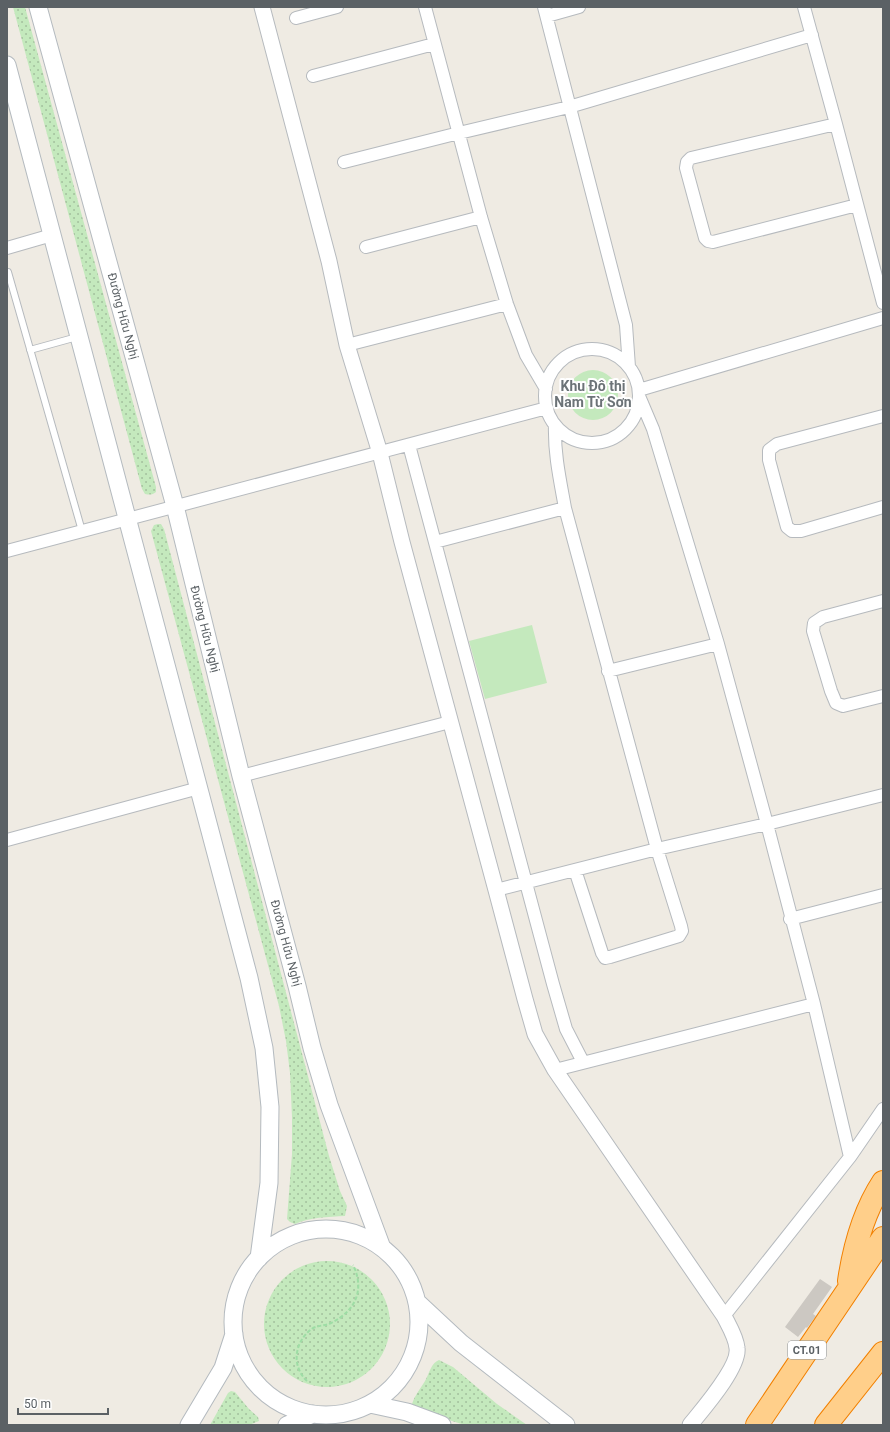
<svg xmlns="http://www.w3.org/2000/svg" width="890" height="1432" font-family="Roboto,sans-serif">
	<defs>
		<pattern id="grass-dots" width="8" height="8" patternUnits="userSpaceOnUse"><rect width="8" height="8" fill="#c4e9bd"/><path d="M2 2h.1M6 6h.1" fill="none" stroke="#a2c09d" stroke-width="1.8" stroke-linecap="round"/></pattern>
	</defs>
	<rect width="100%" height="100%" fill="#efebe3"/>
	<path fill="url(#grass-dots)" d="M13,7H25L156,487V492C152,495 150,495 145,494L142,489Z
		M158,524H161L164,529L329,1156L340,1191L347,1206L345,1216C328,1217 310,1217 295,1224L290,1222L287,1219L292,1154V1117L290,1073L286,1041L279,1006L151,531L154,525Z
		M264 1324a63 63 0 1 1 126 0a63 63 0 1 1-126 0Z
		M439,1360L453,1367L497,1404L527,1425H465L413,1409L412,1404C415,1395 420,1389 425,1381C429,1374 431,1363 439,1360Z
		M231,1391L235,1392L249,1409L258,1417L259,1421L249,1425H210L228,1393Z"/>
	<path fill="#c4e9bd" d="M568 395a25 25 0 1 1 50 0a25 25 0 1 1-50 0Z
		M532,625L547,683L485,699L469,641Z"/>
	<path fill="#ccc8c2" d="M820,1279L832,1287L813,1314L816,1316L807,1328L806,1327L798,1337L785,1327Z"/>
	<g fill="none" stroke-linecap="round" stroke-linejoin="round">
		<g stroke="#b6babe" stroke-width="8">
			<path id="service" d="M8,272L82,531
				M30,350L77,337"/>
		</g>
		<g stroke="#b6babe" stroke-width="14">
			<path id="minor" d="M425,7L481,217L507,304L526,355L546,389
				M544,7L626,325L629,367
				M804,7L836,124L883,303
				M547,16L579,7
				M296,18L337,7
				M313,76L434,44
				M836,124L691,158L687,162L686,168L705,238L708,241L713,242L857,205
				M344,162L459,133L569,107L812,35
				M366,247L481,217
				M7,248L52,235
				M347,345L507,304
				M545 396a47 47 0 1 1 94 0a47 47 0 1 1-94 0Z
				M639,390L883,318
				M639,396L653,429L718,644L767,824L814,1004L850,1157
				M883,416L777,444L769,450V460L787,527L792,531H801L883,507
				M555,425C554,453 560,480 565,508L657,849L681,926L682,931L679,936L610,957L605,958L602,953L575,870
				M409,445L553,984L566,1029L583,1062
				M435,542L565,508
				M7,551L547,408
				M883,601L823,617L814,623L813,631L831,691L836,703L843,706L883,696
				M608,671L718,644
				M241,776L450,722
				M7,840L199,788
				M496,890L657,849L767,824L883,795
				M790,919L883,895
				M555,1070L814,1004
				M724,1316L850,1157L883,1109"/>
		</g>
		<g stroke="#b6babe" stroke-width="17">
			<path id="tertiary" d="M262,7L329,261L347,345L380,453L402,542L496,890L525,999L535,1034L555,1070L724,1316C729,1326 736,1337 737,1348C740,1367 702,1410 690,1425"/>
		</g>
		<g stroke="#b4babf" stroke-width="19">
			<path id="secondary" d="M38,7L175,506L241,776L297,986L312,1048L329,1105L382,1248
				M7,65L249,978L264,1048L270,1107L269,1183L259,1258
				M233 1322a93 93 0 1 1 186 0a93 93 0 1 1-186 0Z
				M417,1302L461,1343L566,1425
				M370,1404L407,1412L442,1425
				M189,1425L223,1368L234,1334
				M287,1425L313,1414"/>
		</g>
		<g stroke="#f28000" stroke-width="24">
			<path id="motorway" d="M849,1281C854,1247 864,1211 883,1182
				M757,1425L883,1238
				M826,1425L883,1353"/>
		</g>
		<path stroke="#9edda5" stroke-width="2" stroke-dasharray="4 2" stroke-linecap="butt" d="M307,1381C291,1366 294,1341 313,1328C319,1325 325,1326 331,1323C356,1311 365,1289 353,1265"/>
		<use href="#service" stroke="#fff" stroke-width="6"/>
		<use href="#minor" stroke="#fff" stroke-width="12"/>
		<use href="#tertiary" stroke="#fff" stroke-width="15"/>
		<use href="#secondary" stroke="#fff" stroke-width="17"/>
		<use href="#motorway" stroke="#ffcf8a" stroke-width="22"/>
	</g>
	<g text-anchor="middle" stroke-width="4" stroke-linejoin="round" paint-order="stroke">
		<rect fill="#fff" stroke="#8c9093" stroke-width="1" x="788" y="1341" width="38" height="18" rx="3"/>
		<g font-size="11" font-weight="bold" fill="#5b6165">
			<text x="807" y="1354">CT.01</text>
		</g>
		<g font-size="12" fill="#5b6165" stroke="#fff">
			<text transform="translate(123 316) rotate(75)" y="4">Đường Hữu Nghị</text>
			<text transform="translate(205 629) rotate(76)" y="4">Đường Hữu Nghị</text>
			<text transform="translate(286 943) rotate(75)" y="4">Đường Hữu Nghị</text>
		</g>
		<g font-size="14" font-weight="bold" fill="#6c7377" stroke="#fff">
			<text x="593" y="391">Khu Đô thị<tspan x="593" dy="16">Nam Từ Sơn</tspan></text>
		</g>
	</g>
	<rect width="890" height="1432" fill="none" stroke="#5b6165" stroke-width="16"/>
	<path d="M18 1408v6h90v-6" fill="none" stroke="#5b6165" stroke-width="2"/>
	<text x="24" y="1408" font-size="12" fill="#5b6165" stroke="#ffffff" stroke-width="3" paint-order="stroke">50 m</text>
</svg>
